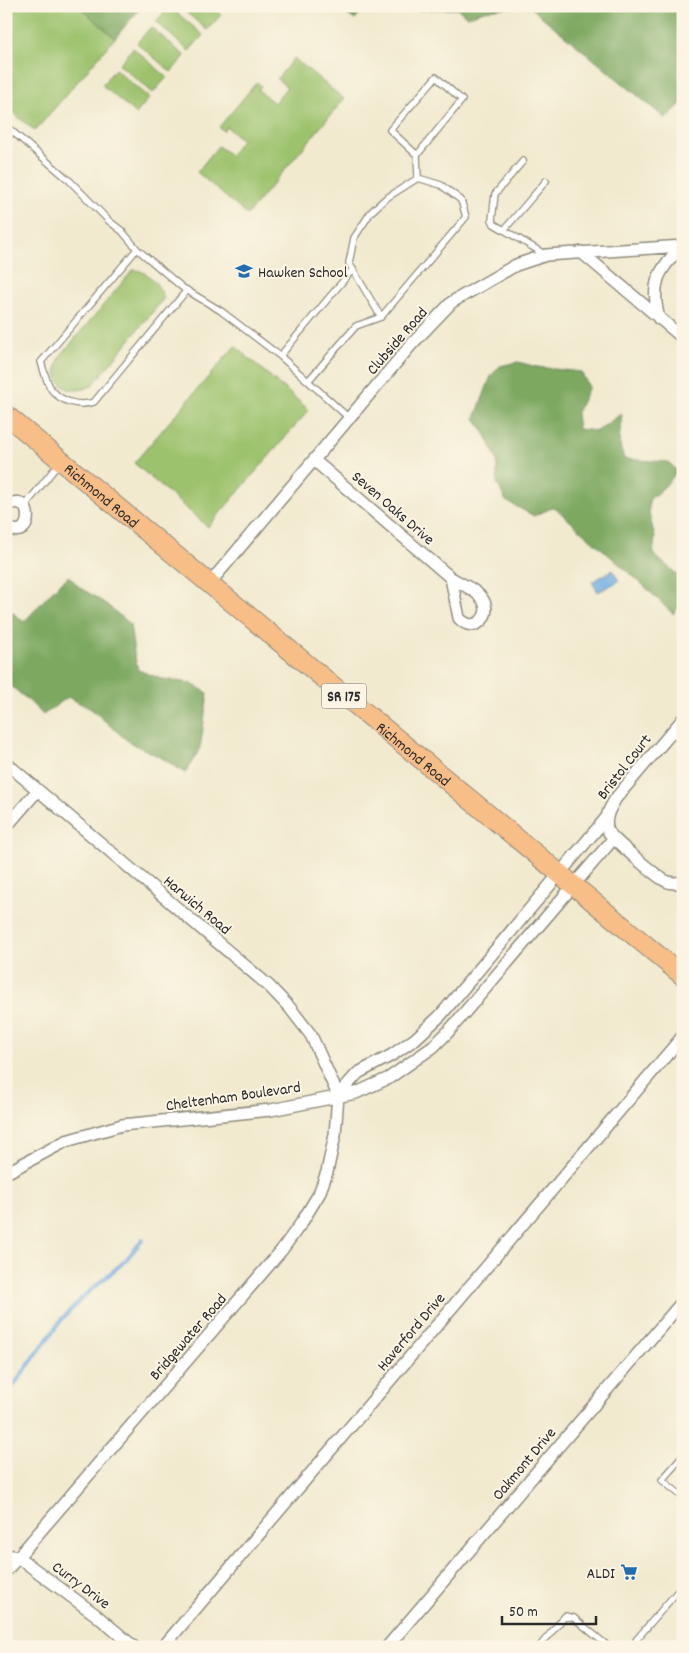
<svg xmlns="http://www.w3.org/2000/svg" width="689" height="1653" font-family="Dekko,sans-serif">
	<rect width="100%" height="100%" fill="#fcf5e5"/>
	<filter id="ink" filterUnits="userSpaceOnUse"><feTurbulence type="fractalNoise" baseFrequency=".02" numOctaves="2"/><feDisplacementMap in="SourceGraphic" scale="10" xChannelSelector="R" yChannelSelector="G"/><feConvolveMatrix kernelMatrix="1 2 1 2 8 2 1 2 1" color-interpolation-filters="sRGB"/></filter>
	<filter id="wash" filterUnits="userSpaceOnUse"><feTurbulence type="fractalNoise" baseFrequency=".0096" numOctaves="4" result="noise"/><feDisplacementMap in="SourceGraphic" scale="20" xChannelSelector="R" yChannelSelector="G"/><feGaussianBlur stdDeviation="1.12" result="paint"/><feColorMatrix in="noise" values="0 0 0 0 0 0 0 0 0 0 0 0 0 0 0 0 0 1.4 0 .05"/><feComposite in="paint" operator="in"/></filter>
	<g filter="url(#wash)">
		<rect width="100%" height="100%" fill="#f1eacf"/>
		<path fill="#9cc26d" stroke="#64764c" d="M6,6H79L115,38L35,131L6,107Z
			M169,6L203,35L189,51L156,22Z
			M179,6H211L221,15L207,30Z
			M151,27L185,56L171,72L137,43Z
			M133,48L167,77L153,93L119,64Z
			M294,58L344,99L247,215L197,172L218,146L230,155L242,140L227,127L223,131L219,127L257,82L261,86L258,90L274,103L287,87L277,79Z
			M115,69L149,98L136,114L102,85Z
			M133,270C147,269 160,286 164,298L92,386C66,398 47,381 61,355Z
			M235,346L309,410L208,527L134,463Z"/>
		<path fill="#7da860" stroke="#546a46" d="M79,6H142L115,38Z
			M345,6H683V102L666,119L530,7C507,7 488,8 467,17L458,9L358,12V16L355,20L348,15L351,11Z
			M518,362L537,367L581,372L589,387L576,414L578,429L597,431L622,413L619,442L624,459L668,462L678,471L665,486L649,500V513L655,538L653,554L680,577L683,576V602L673,614L643,585L554,507L534,516L506,501L497,483V461L487,437L475,418L491,376L500,366Z
			M69,576L78,586L106,604L130,624L134,653L138,670L162,679L190,683L208,693L200,749L185,773L162,758L129,742L91,709L68,697L43,715L29,701L6,682V607L24,622L56,587Z"/>
		<path fill="#6fade2" stroke="#4d6c86" d="M613,570L619,581L598,592L592,582Z"/>
		<g fill="none" stroke-linecap="round" stroke-linejoin="round">
			<path stroke="#6fade2" stroke-width="4" d="M6,1396L62,1319L84,1296L125,1261L143,1239"/>
		</g>
	</g>
	<g filter="url(#ink)">
		<g fill="none" stroke-linecap="round" stroke-linejoin="round">
			<g stroke="#8e8a7d" stroke-width="8">
				<path id="service" d="M6,126L70,181L109,221L122,231L137,249L183,288L221,311L280,356L308,381
					M417,155L390,130L436,77L462,100L417,155L418,178
					M523,161L495,194L492,220L494,224L546,255
					M504,230L546,181
					M137,249L41,362C44,371 46,381 51,389C61,402 79,407 94,402L187,290
					M280,356L353,269
					M350,419L308,381L356,326L381,317L466,217L461,200L441,185L418,178L385,199L371,212L354,238L349,263L381,317
					M24,507L60,462
					M683,1456L662,1480L683,1497
					M539,1647L565,1616L574,1618L609,1647
					M637,1647L636,1640L683,1585"/>
			</g>
			<g stroke="#8e8a7d" stroke-width="14">
				<path id="minor" d="M581,252L683,338
					M659,319C650,284 658,270 682,246
					M315,461L451,578L459,618C474,635 493,616 483,600C477,590 461,584 451,578
					M6,507C34,486 35,547 6,526
					M209,584L411,345L452,302L516,265L546,255L683,246
					M683,719L616,798C610,808 603,819 608,831C611,838 655,875 664,880C670,884 676,883 683,882
					M6,763L269,986L290,1008L311,1035L338,1095L335,1135L327,1172L319,1194L302,1222L281,1251L6,1571
					M6,827L38,790
					M338,1095L358,1073L392,1055L415,1039L440,1016L607,817
					M6,1173L66,1141L122,1125L271,1110L356,1093L389,1078L433,1047L448,1032L614,838
					M6,1555L18,1557L96,1615L134,1647
					M163,1647L683,1036
					M387,1647L683,1301"/>
			</g>
			<g stroke="#8e8a7d" stroke-width="21">
				<g id="primary">
					<path id="s1" d="M6,415L683,976"/>
				</g>
			</g>
			<use href="#service" stroke="#fff" stroke-width="5.5"/>
			<use href="#minor" stroke="#fff" stroke-width="11"/>
			<use href="#primary" stroke="#f7be88" stroke-width="19"/>
		</g>
	</g>
	<defs>
		<g id="school-bare" transform="scale(1.35)"><path d="M0-5L7-2L0 1L-7-2ZM-4 1L0 2.5L4 1V4Q0 6-4 4Z" fill="#1f6fb2" stroke="#fcf5e5" stroke-width="2.5" paint-order="stroke"/></g>
		<g id="supermarket-bare" transform="scale(1.35)"><path d="M-6-5.5h2.5l.6 2H6L4.5 2H-2.5L-4.4-4H-6ZM-1.5 3.2a1.3 1.3 0 1 0 .1 0ZM3 3.2a1.3 1.3 0 1 0 .1 0Z" fill="#1f6fb2" stroke="#fcf5e5" stroke-width="2.5" paint-order="stroke"/></g>
	</defs>
	<g fill-rule="evenodd">
		<use href="#school-bare" x="244" y="271"/>
		<use href="#supermarket-bare" x="629" y="1572"/>
	</g>
	<g text-anchor="middle" stroke-width="4" stroke-linejoin="round" paint-order="stroke">
		<rect fill="#fcf5e5" stroke="#6a6863" stroke-width="1" x="321.5" y="683.5" width="45" height="25" rx="4"/>
		<g font-size="15" font-weight="bold" fill="#2b2b2b">
			<text x="344" y="701">SR 175</text>
		</g>
		<g font-size="16" fill="#2b2b2b" stroke="#fcf5e5" text-anchor="start">
			<text x="258" y="277">Hawken School</text>
			<text x="615" y="1578" text-anchor="end">ALDI</text>
		</g>
		<g font-size="16" fill="#2b2b2b" stroke="#fcf5e5">
			<text transform="translate(396 340) rotate(-49)" y="6">Clubside Road</text>
			<text dy="6" stroke="none"><textPath href="#s1" startOffset="125">Richmond Road</textPath></text>
			<text transform="translate(394 507) rotate(41)" y="6">Seven Oaks Drive</text>
			<text dy="6" stroke="none"><textPath href="#s1" startOffset="530">Richmond Road</textPath></text>
			<text transform="translate(623 766) rotate(-52)" y="6">Bristol Court</text>
			<text transform="translate(198 904) rotate(40)" y="6">Harwich Road</text>
			<text transform="translate(233 1095) rotate(-8)" y="6">Cheltenham Boulevard</text>
			<text transform="translate(410 1331) rotate(-50)" y="6">Haverford Drive</text>
			<text transform="translate(187 1336) rotate(-49)" y="6">Bridgewater Road</text>
			<text transform="translate(523 1463) rotate(-50)" y="6">Oakmont Drive</text>
			<text transform="translate(82 1584) rotate(37)" y="6">Curry Drive</text>
		</g>
	</g>
	<rect width="689" height="1653" fill="none" stroke="#fcf5e5" stroke-width="25"/>
	<path d="M502 1616v8h94v-8" fill="none" stroke="#2b2b2b" stroke-width="2.5"/>
	<text x="509" y="1616" font-size="15" fill="#2b2b2b" stroke="#fcf5e5" stroke-width="4" paint-order="stroke">50 m</text>
</svg>
